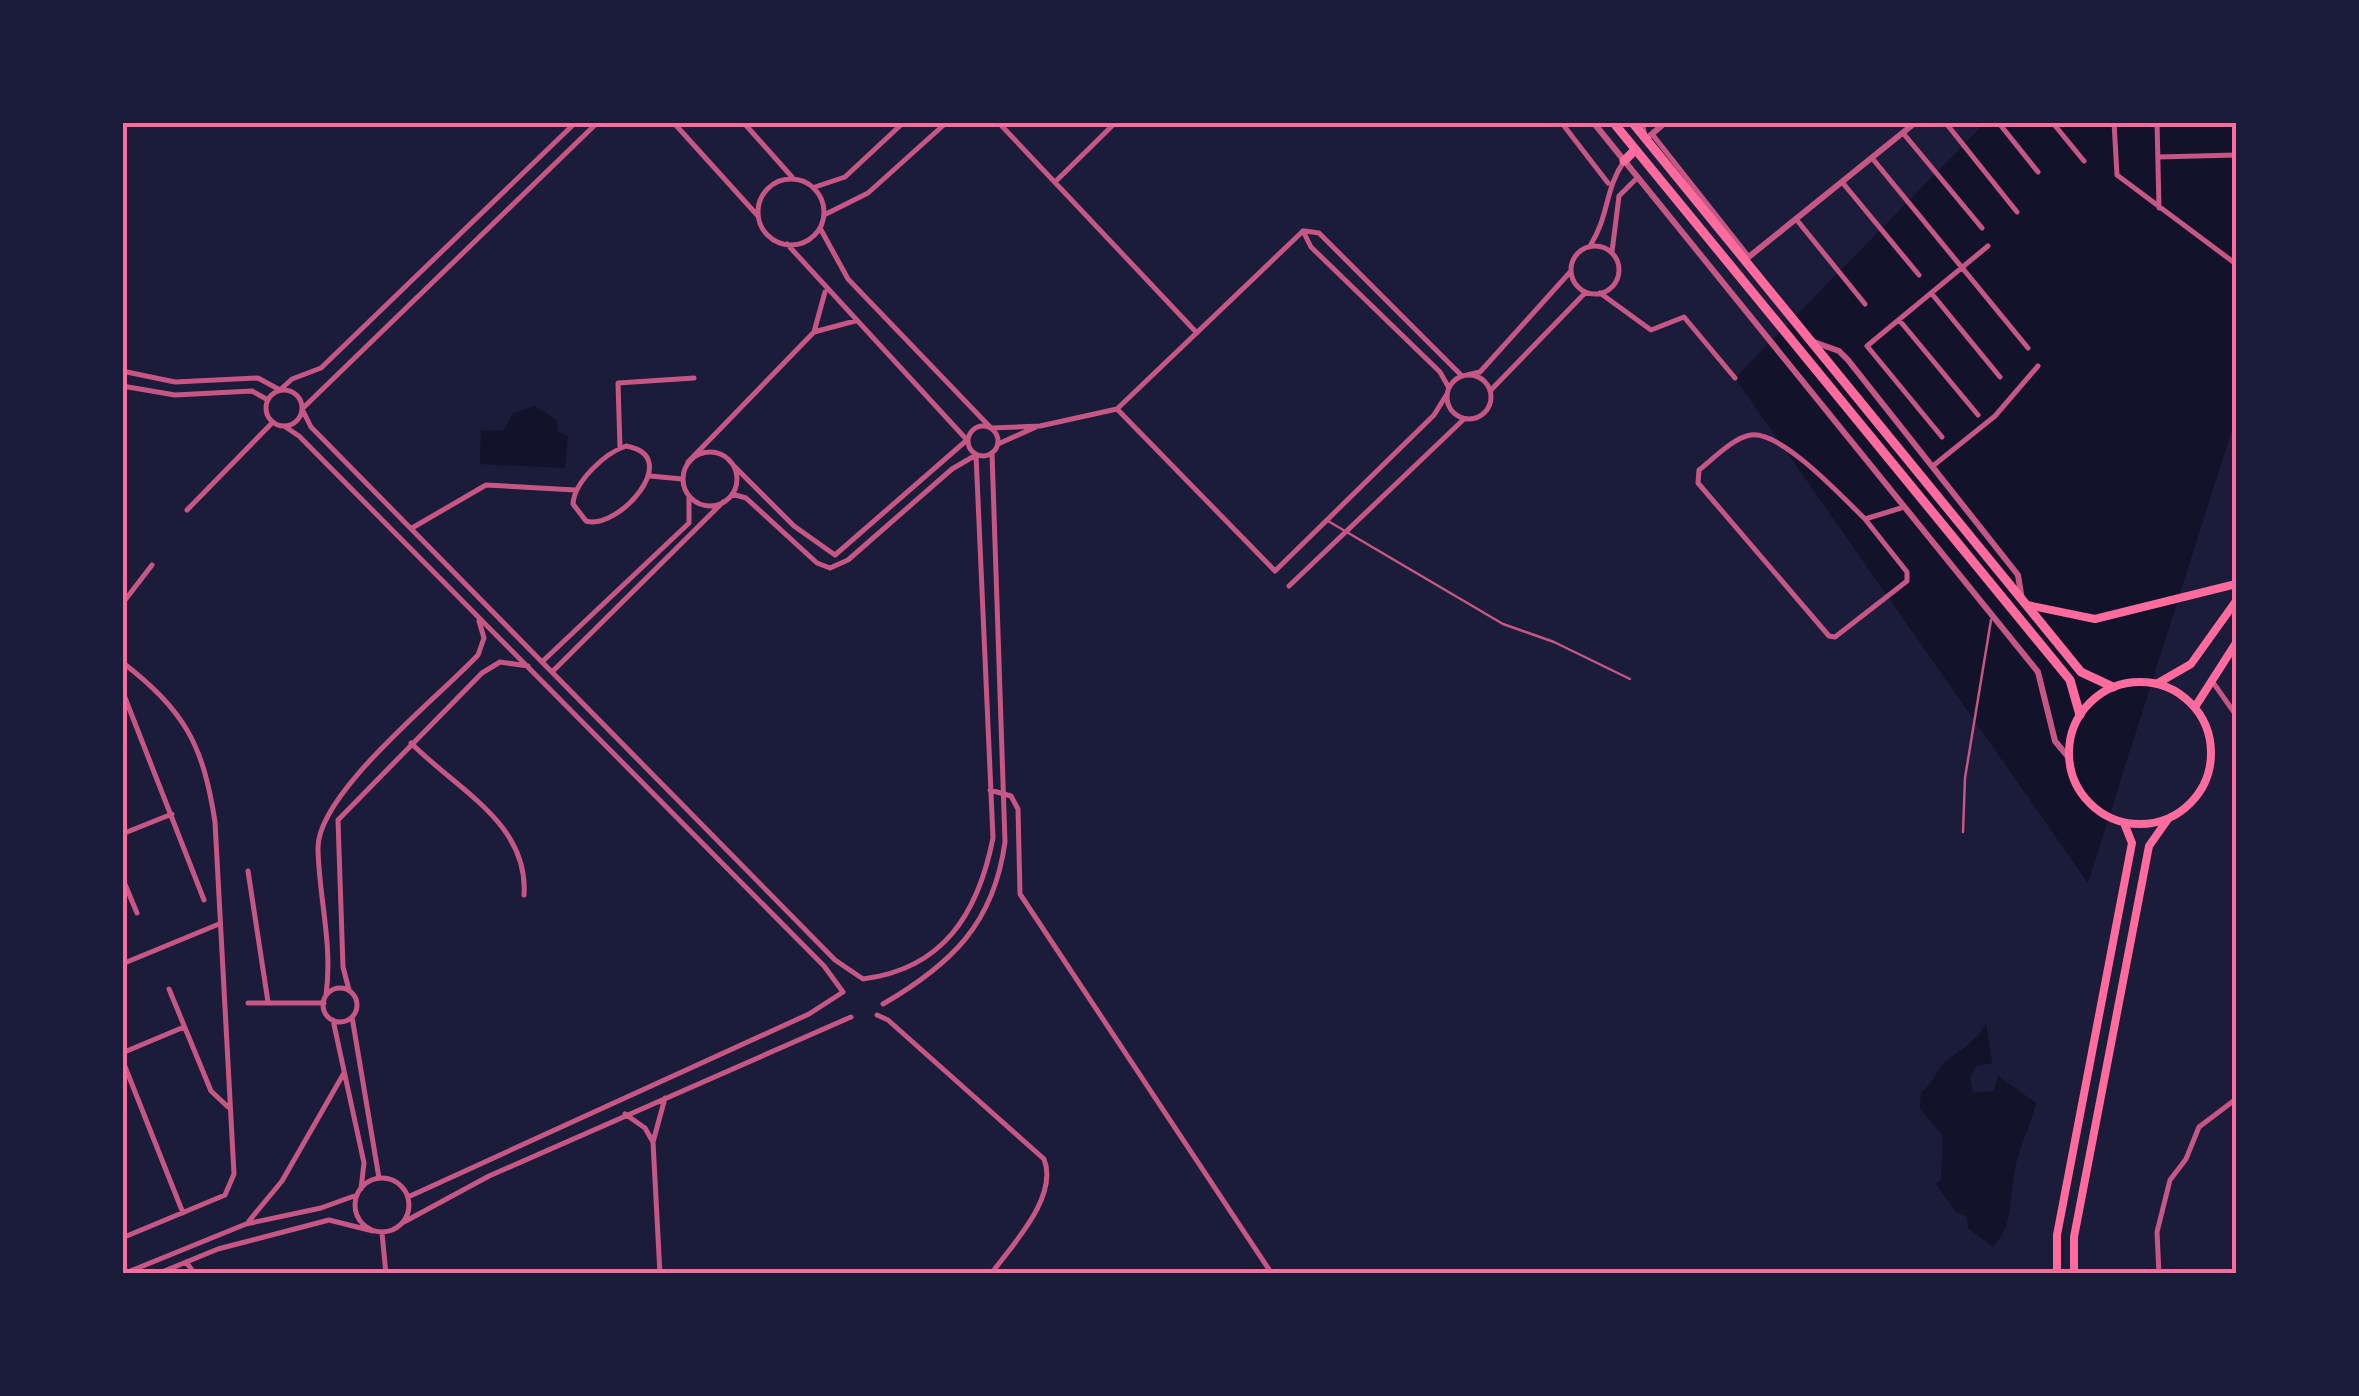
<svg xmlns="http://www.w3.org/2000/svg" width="2359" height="1396" font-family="'IBM Plex Sans',sans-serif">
	<rect width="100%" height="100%" fill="#1b1b3a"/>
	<path fill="#12122b" d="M1985,123H2236V417L2088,883L1735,378Z
		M534,406L556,419L558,432L568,436L565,468L480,464L481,431L504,430L512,414Z
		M1986,1024L1992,1063L1976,1066L1970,1077L1973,1093L1994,1091L1998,1076L2036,1103C2031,1124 2020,1146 2016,1164C2008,1195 2016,1222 1993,1247L1968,1228L1967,1217L1955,1211L1936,1184L1941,1179L1943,1136L1920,1109L1921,1092C1934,1083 1936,1070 1945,1062C1963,1047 1972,1046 1986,1024Z"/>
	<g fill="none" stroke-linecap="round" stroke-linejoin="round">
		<path stroke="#c65784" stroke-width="2.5" d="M1328,521L1503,624L1554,642L1630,679
			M1963,832L1965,778L1991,620"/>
		<path stroke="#c65784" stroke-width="5" d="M598,122L302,409L311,427L835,960L863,979C943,969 978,914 993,838L976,455L952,469L848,560L830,568L817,563L746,498L732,494
			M673,122L758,216
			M743,122L792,177
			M998,122L1197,333
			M1561,122L1608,183
			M1642,122L1645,136
			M1945,122L2017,212
			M1998,122L2038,172
			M2052,122L2084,161
			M2114,122L2117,175L2236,264
			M2157,122L2159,208
			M1903,133L1982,228
			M1652,134L1749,257
			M2158,157L2236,155
			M1872,158L2028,348
			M758 212a33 33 0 1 1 66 0a33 33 0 1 1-66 0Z
			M1055,182L1116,122
			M1842,182L1919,275
			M815,187L845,177L904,122
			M824,215L868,193L947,122
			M1796,219L1865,304
			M820,228L848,279L991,428L1040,426L1117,409L1303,231
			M1303,231L1311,247L1440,372L1449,388
			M1305,231L1319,233L1462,376
			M1590,246C1610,214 1604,191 1624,161
			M1571 270a24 24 0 1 1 48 0a24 24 0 1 1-48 0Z
			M1612,252L1619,196L1637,178
			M1600,293L1651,330L1684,317L1735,378
			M1932,294L2000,377
			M1900,321L1978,415
			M814,332L855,321
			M122,371L175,382L258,378L280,390L292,379L321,368L576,122
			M1467,375L1480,372L1571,271
			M1447 397a22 22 0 1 1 44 0a22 22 0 1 1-44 0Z
			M122,386L175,395L252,391L268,400
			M266 408a18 18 0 1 1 36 0a18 18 0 1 1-36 0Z
			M1490,391L1585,293
			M1117,409L1275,571L1434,415L1447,394
			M968 441a15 15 0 1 1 30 0a15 15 0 1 1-30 0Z
			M284,426L299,436L824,966L843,992L809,1014L408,1197
			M1942,437L1867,346L1988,246
			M998,444L1036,427
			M626,446C685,456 618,531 586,521L573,504C574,482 605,453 626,446Z
			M620,448L618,383L694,378
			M683 479a27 27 0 1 1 54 0a27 27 0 1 1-54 0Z
			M688,462L814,332L825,292
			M1934,465L1995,416L2038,366
			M734,466L794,526L835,555L967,440L787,244
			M650,476L682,479
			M187,510L273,422
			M1865,519L1907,572V581L1835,637L1829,636L1698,483L1699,470C1712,460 1734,437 1751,435C1782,431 1843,498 1865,519L1901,508
			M412,528L486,485L575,490
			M1289,586L1464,419
			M122,604L152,565
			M544,660L689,523V496
			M122,662C185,711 203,744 215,822L234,1174L225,1195L122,1238
			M553,671L723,502
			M2212,681L2236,715
			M122,690L204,900
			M411,743C456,789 529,823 524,895
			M990,790L1011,796L1018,809L1020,894L1272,1274
			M122,834L172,814
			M248,871L268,1002
			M122,877L137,913
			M122,964L219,924
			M323 1005a17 17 0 1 1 34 0a17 17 0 1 1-34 0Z
			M169,989L211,1091L228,1107
			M349,990L343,967L338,820L482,673L500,662L528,666
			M326,995C333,945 319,898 318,849C316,794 439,697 478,655L484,638L479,621
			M248,1003H324
			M883,1004C952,964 994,923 1005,842L992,453
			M877,1015L888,1020L1044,1159C1059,1197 1012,1245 991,1274
			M352,1017L379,1178
			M333,1020L364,1163L361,1189
			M122,1053L184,1027
			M122,1059L183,1213
			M625,1114L645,1128L653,1142L665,1098
			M653,1142L660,1274
			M355 1205a27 27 0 1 1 54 0a27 27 0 1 1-54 0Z
			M249,1221L282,1181L344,1073
			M404,1222L489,1176L851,1017
			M382,1233L386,1274
			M186,1262L195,1274
			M123,1274L246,1224L321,1208L357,1195
			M157,1274L218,1249L329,1220L373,1231
			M2159,1274L2157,1232L2170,1180L2186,1159L2199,1127L2236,1099"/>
		<path stroke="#c65784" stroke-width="6" d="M1593,122L2038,672L2055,741L2069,758
			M1646,139L1666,122
			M1745,260L1916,122
			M1811,341L1839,351L1848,360L2018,575L2022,600"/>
		<path stroke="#ff6b9d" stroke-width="8" d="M2027,605L2095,619L2236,584
			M2069 753a71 71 0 1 1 142 0a71 71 0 1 1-142 0Z
			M2158,683L2191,664L2236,601
			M2195,707L2236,643
			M2057,1274V1235L2132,843L2124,823
			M2074,1274V1237L2149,846L2168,819"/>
		<path stroke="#ff6b9d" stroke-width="9" d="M1613,122L2070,680L2080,715
			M1632,122L2081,672L2113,687
			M1624,161L1635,150"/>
	</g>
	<rect width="2359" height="1396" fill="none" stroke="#1b1b3a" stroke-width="250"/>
	<rect x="125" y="125" width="2109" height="1146" fill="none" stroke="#ff6b9d" stroke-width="4"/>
</svg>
